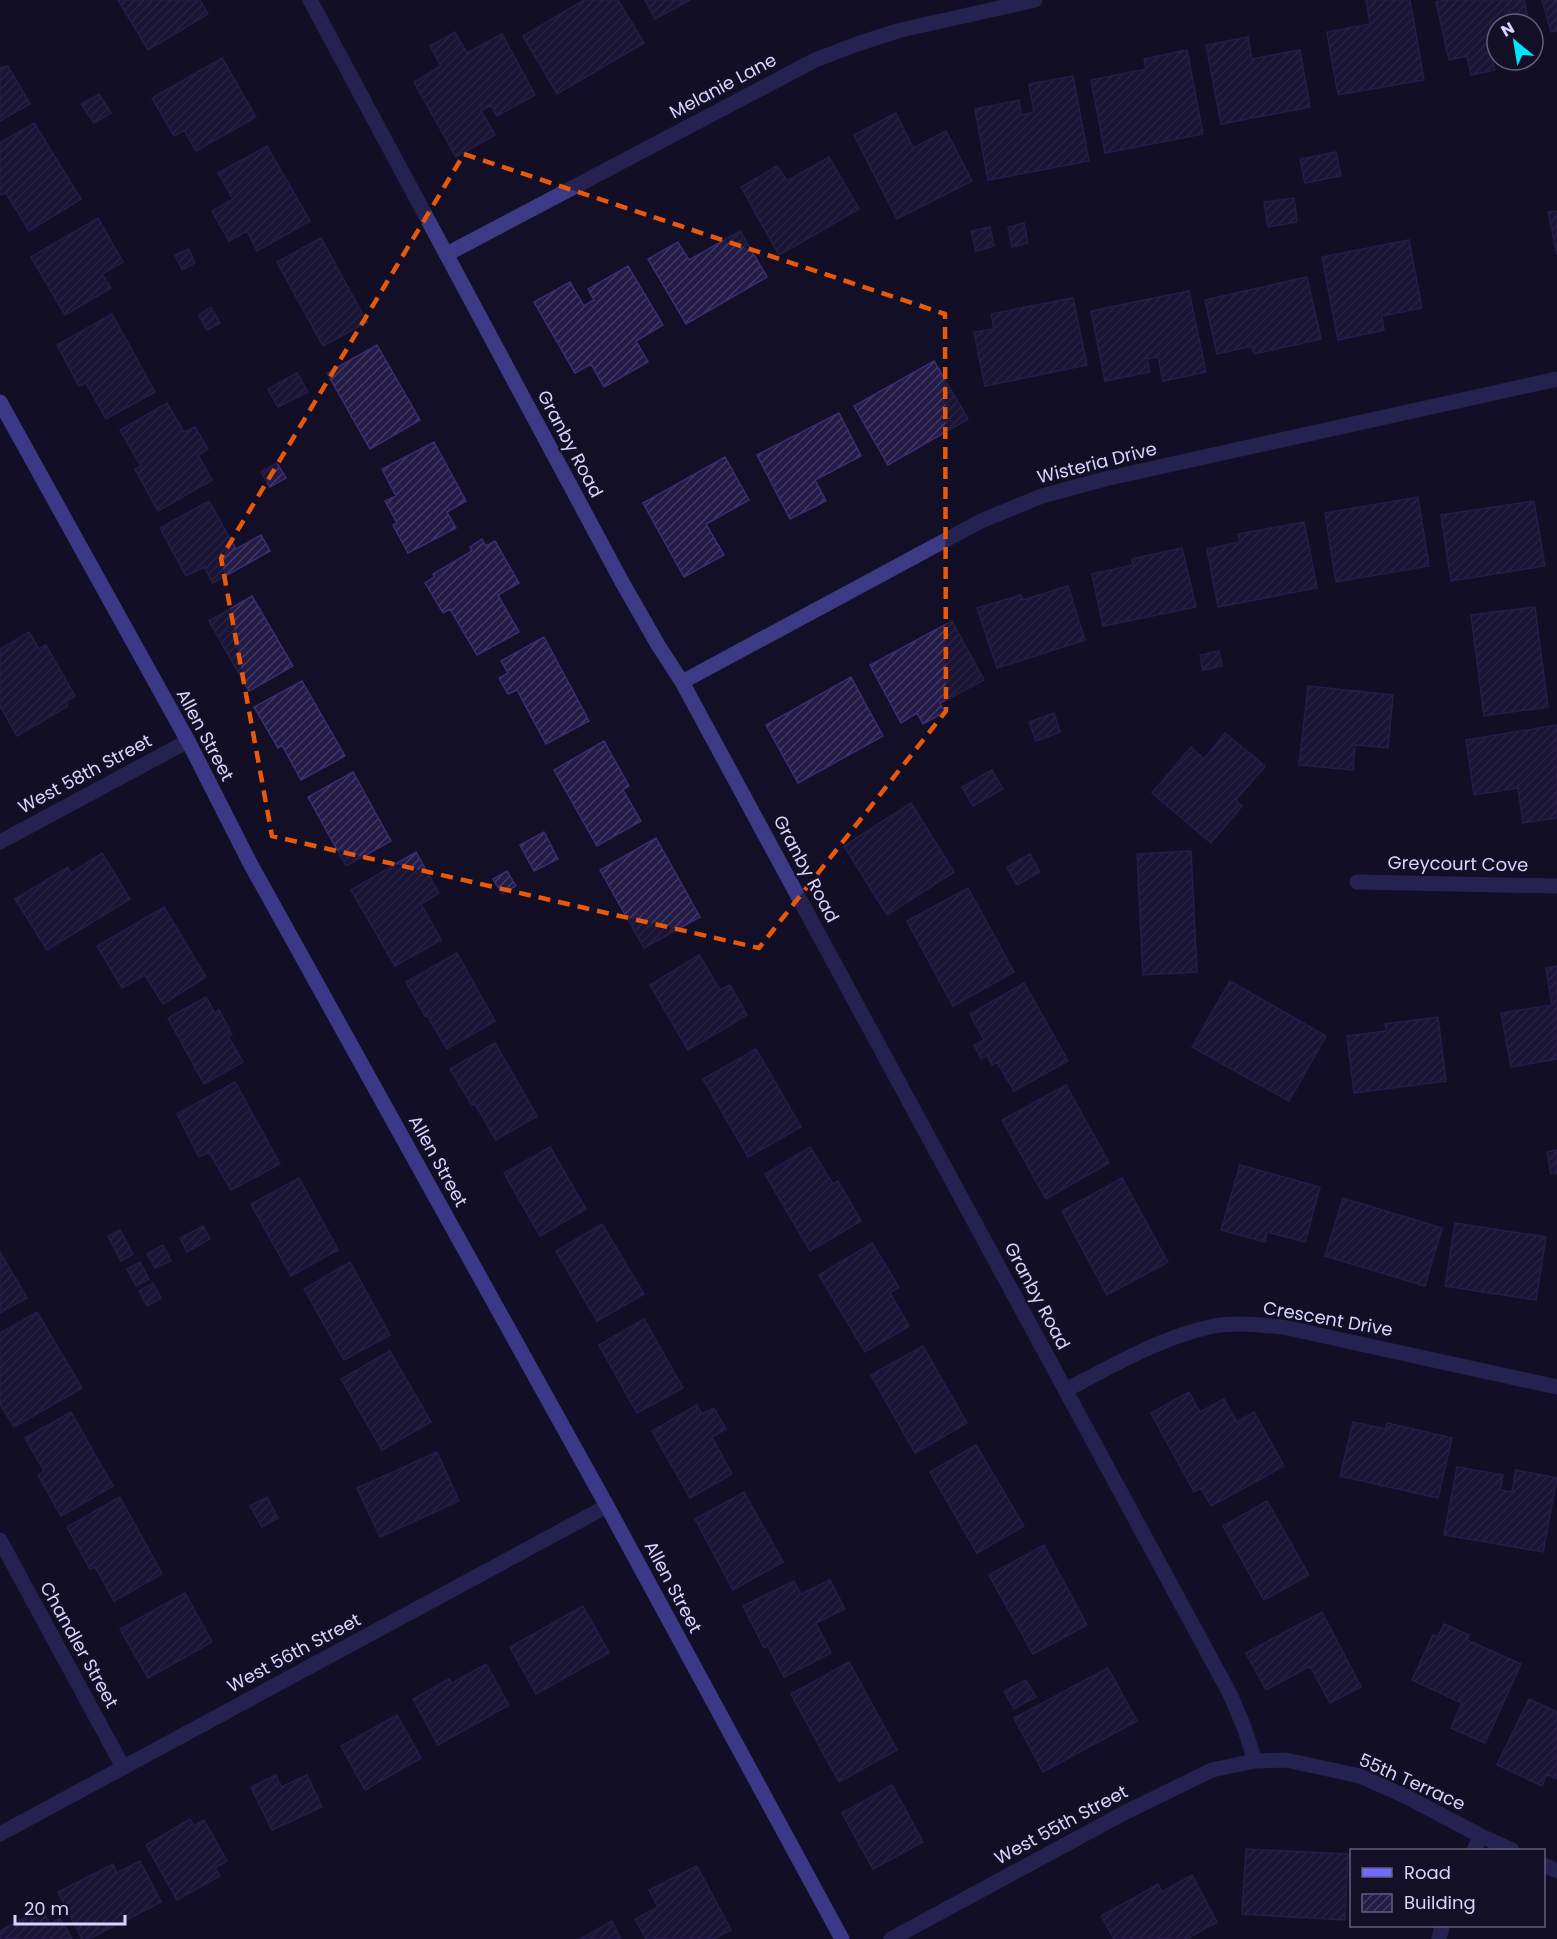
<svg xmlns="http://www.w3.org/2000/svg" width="1557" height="1939" font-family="Poppins,sans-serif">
	<defs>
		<pattern id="building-hatch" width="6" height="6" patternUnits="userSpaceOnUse" patternTransform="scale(1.5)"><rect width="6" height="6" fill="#241b47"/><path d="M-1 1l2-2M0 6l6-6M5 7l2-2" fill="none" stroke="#433b63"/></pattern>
	</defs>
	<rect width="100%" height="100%" fill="#130f26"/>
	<path fill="url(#building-hatch)" stroke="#3b2d73" stroke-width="1.5" d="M118,0H200L208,14L148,50Z
		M584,0H618L644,43L557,94L523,36Z
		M645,0H690L655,19Z
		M1366,0H1410L1424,80L1338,95L1327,32L1370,24Z
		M1444,0H1524L1529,24H1497V47L1490,48L1495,70L1471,75L1467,56L1449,60L1436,2Z
		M1542,0H1557V31L1551,32Z
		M455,32L467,53L502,34L535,95L497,116L491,105L481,111L495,135L456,157L414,82L441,66L430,46Z
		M1248,37L1252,59L1300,50L1310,107L1221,124L1206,45Z
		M1187,50L1203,134L1105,153L1091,80L1146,69L1144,59Z
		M222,58L256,117L196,151L184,130L174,136L152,98Z
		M8,66L30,104L0,121V68Z
		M1073,76L1089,161L988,180L975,109L1019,100L1021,115L1034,112L1029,84Z
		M99,94L111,113L94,123L81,104Z
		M896,113L913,148L946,131L972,181L897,219L854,135Z
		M34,123L81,199L29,231L6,193L0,195V143Z
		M267,146L310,221L257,251L247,231L229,241L212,211L233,199L218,173Z
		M1336,152L1341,176L1305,183L1300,159Z
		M829,157L859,209L779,255L741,187L777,166L787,181Z
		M1294,198L1297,222L1268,227L1264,202Z
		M1557,211V255L1548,212Z
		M98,218L123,262L102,274L111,288L65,315L31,257Z
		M1024,223L1028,243L1012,247L1008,227Z
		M990,227L994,246L976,251L971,231Z
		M740,231L767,277L686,324L648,259L678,242L689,260Z
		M321,238L367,322L323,346L277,262Z
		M1409,240L1422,308L1382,316L1384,330L1338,340L1322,257Z
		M189,249L195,263L182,270L175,255Z
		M628,266L663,325L636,341L648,362L604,387L591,364L575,373L534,302L570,282L584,306L594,300L588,289Z
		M1307,277L1321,339L1254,354L1252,346L1217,354L1205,300Z
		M1189,291L1206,372L1163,381L1158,357L1147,359L1150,372L1105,381L1091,311Z
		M1073,298L1087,365L985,386L974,332L994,329L991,314Z
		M211,307L220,323L207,330L199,315Z
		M112,314L155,392L106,419L86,383L79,386L57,345Z
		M377,345L420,420L370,449L327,373Z
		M934,361L968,419L888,465L854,406Z
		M297,373L308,392L278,407L268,389Z
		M167,403L184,432L195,427L208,449L198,455L212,480L158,511L135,469L141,466L120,430Z
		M839,413L861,456L815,480L826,501L790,519L757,455Z
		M434,442L466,501L447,512L456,528L408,553L393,525L397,523L385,501L396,496L382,469Z
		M725,457L749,500L706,524L724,555L684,577L643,503Z
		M277,463L286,478L270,487L261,472Z
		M1418,497L1429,566L1336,582L1325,513Z
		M209,501L236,549L261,535L270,551L213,583L204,567L186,576L160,528Z
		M1534,501L1545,566L1451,581L1441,515Z
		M1304,522L1317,588L1218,607L1207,549L1240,542L1238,534Z
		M482,539L486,546L495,541L519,583L498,595L519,632L477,655L450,609L443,613L425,583L434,577L433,574L472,551L470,547Z
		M1182,548L1196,607L1103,626L1092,574L1133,565L1132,559Z
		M1068,586L1085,640L997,668L977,608L1021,595L1023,600Z
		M252,596L293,666L249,691L209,621Z
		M1535,607L1548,707L1484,716L1471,615Z
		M952,621L984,680L940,703L945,712L923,724L917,713L901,723L870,665Z
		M29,632L39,649L46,645L75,696L65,702L68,706L17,736L0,706V649Z
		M544,637L589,721L546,744L517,690L508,694L499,678L508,673L501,661Z
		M1219,651L1222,666L1203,670L1200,655Z
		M851,677L883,736L798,783L766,725Z
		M302,681L345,756L301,780L282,745L278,748L254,707Z
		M1308,686L1393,695L1388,748L1355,745L1353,770L1299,765Z
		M1054,713L1060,732L1036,741L1029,722Z
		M1557,725V818L1523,823L1518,788L1474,795L1466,740Z
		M1225,733L1265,766L1236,800L1242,806L1211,843L1152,793L1191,747L1204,759Z
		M604,741L629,786L623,790L641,821L597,846L554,770Z
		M992,770L1003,789L973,806L962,787Z
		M353,772L391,841L346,866L308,797Z
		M911,803L954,872L887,915L844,846Z
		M544,832L558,859L534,871L520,845Z
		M656,838L700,917L644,948L600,870Z
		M1191,851L1197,972L1143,975L1137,854Z
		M416,852L439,893L421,904L441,940L395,966L351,890Z
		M102,853L130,899L47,950L15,899L68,867L71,873Z
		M1030,854L1040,872L1017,885L1007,867Z
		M507,871L516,886L502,894L493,879Z
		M968,888L1014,972L953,1006L907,921Z
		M164,907L206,977L163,1004L145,975L122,988L97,946Z
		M457,953L495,1021L447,1049L427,1015L425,1016L406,982Z
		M699,955L720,990L730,985L747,1015L688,1050L650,985Z
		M1557,966V1059L1511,1067L1501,1013L1552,1005L1546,968Z
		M1230,981L1326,1036L1289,1101L1192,1047Z
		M1024,983L1068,1061L1014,1091L997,1062L992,1065L987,1055L981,1059L974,1045L984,1040L970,1014Z
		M206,997L215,1013L219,1010L232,1035L228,1036L243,1062L204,1084L168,1018Z
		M1438,1017L1446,1081L1354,1093L1347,1036L1386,1031L1385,1024Z
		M495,1043L537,1116L496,1140L475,1104L472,1105L450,1069Z
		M756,1049L801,1127L748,1157L703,1079Z
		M235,1082L280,1164L231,1190L209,1152L199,1157L177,1114Z
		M1066,1085L1109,1163L1046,1199L1002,1120Z
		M550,1147L586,1209L540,1236L504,1173Z
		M810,1147L833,1184L838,1181L861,1221L810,1251L765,1174Z
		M1557,1150V1173L1551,1174L1547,1152Z
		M1240,1165L1320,1187L1305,1242L1267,1232L1265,1242L1221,1230Z
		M299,1178L338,1250L291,1276L251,1204Z
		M1122,1178L1168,1262L1107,1295L1062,1211Z
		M1343,1198L1442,1228L1425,1286L1325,1256Z
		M1455,1223L1546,1237L1536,1300L1445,1286Z
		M602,1224L644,1294L597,1321L556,1251Z
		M203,1226L210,1239L187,1252L180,1238Z
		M120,1230L133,1254L121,1261L108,1236Z
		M872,1243L899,1287L890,1293L909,1326L865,1352L819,1275Z
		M163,1245L171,1261L155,1268L147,1254Z
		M0,1252L27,1298L0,1313Z
		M140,1262L149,1279L136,1286L127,1269Z
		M350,1262L390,1335L344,1360L304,1289Z
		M153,1283L161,1298L147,1306L139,1291Z
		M37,1312L82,1388L14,1427L0,1404V1333Z
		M644,1319L683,1388L637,1413L599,1345Z
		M923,1346L967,1423L915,1453L871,1375Z
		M390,1351L431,1422L382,1450L341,1379Z
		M1189,1392L1200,1412L1224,1399L1237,1422L1254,1412L1284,1466L1211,1506L1201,1488L1194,1492L1151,1413Z
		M697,1405L702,1414L714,1408L726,1429L712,1437L732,1474L690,1498L652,1431Z
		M71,1412L113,1486L61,1516L38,1475L44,1471L25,1438Z
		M1353,1422L1386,1429L1387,1423L1452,1438L1438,1498L1340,1476Z
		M976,1445L1024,1526L977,1553L930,1472Z
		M437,1452L459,1501L380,1537L357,1488Z
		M1457,1467L1503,1475L1500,1490L1512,1492L1516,1470L1557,1478L1543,1552L1444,1535Z
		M744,1492L783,1562L733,1590L695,1519Z
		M120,1497L162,1574L114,1601L95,1567L90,1569L67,1527Z
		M267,1497L278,1518L262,1527L250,1506Z
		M1267,1501L1309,1575L1264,1600L1223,1526Z
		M1044,1545L1087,1625L1033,1654L989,1575Z
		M830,1580L845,1609L816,1623L831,1653L784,1677L768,1646L764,1648L743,1606L794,1581L801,1594Z
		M185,1593L212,1642L148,1678L120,1629Z
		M583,1606L609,1653L536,1694L510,1647Z
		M1322,1612L1361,1687L1330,1703L1310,1666L1266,1690L1246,1653Z
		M1444,1624L1469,1635L1467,1640L1521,1664L1485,1743L1451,1728L1462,1703L1412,1680L1433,1635L1438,1637Z
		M849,1662L897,1750L839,1782L791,1694Z
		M486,1664L509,1705L438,1745L413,1699L449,1679L452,1683Z
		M1108,1668L1137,1721L1043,1772L1014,1718Z
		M1026,1680L1036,1697L1014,1709L1004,1691Z
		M1529,1699L1557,1712V1779L1547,1774L1542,1786L1497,1765Z
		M397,1715L421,1758L365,1790L341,1746Z
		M276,1775L281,1787L307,1775L322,1807L272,1830L251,1787Z
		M892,1785L923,1842L873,1869L842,1813Z
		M190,1819L194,1826L204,1820L227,1861L215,1868L220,1876L177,1900L146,1845Z
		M1246,1849L1348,1854L1345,1920L1242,1914Z
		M140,1861L161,1902L89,1939H82L58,1892L113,1864L117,1873Z
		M697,1866L731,1930L714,1939H646L635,1919L658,1907L649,1890Z
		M1192,1875L1217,1922L1187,1939H1114L1101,1916L1158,1884L1162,1892Z
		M41,1908L50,1924L60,1918L72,1939H0V1931Z
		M612,1921L621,1939H580Z"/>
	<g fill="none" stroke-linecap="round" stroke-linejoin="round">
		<path stroke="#3d3a85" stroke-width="15" d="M310,0L622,582L658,645L682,682L1230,1694L1244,1727L1255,1761
			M447,254L815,60L860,43L901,30L1035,0
			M682,682L981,521L1042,496L1105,479L1557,379
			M0,842L188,741
			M1357,882L1557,886
			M1066,1390C1114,1365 1161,1337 1214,1326C1236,1322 1262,1325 1283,1327L1557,1387
			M0,1540L123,1767
			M0,1834L607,1506
			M1474,1850L1481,1836
			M1544,1865L1557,1871
			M891,1939L1124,1813L1212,1770L1255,1761L1286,1760L1360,1776L1407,1797L1481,1836L1512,1850
			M1439,1939L1442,1926"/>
		<path stroke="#6f6bff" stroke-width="15" d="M0,402L188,741L251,865L607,1506L842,1939"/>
	</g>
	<path d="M0 0H1557V1939H0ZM464,154L945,314L946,711L759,948L272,836L221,558Z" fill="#130f26" fill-opacity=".55" fill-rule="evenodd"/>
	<path fill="none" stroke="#e8590c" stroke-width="4.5" stroke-dasharray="12 8" stroke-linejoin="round" d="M464,154L945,314L946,711L759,948L272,836L221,558Z"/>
	<g text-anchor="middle" stroke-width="5" stroke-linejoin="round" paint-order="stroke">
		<g font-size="18" fill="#d9d4ff" stroke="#130f26">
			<text transform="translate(723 86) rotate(-28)" y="6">Melanie Lane</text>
			<text transform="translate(570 444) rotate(62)" y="6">Granby Road</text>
			<text transform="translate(1097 463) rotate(-14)" y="6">Wisteria Drive</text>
			<text transform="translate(205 735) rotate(62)" y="6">Allen Street</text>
			<text transform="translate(85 774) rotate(-28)" y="6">West 58th Street</text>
			<text transform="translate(1458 864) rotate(1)" y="6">Greycourt Cove</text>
			<text transform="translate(806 869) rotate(62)" y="6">Granby Road</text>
			<text transform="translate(438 1161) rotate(61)" y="6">Allen Street</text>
			<text transform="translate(1037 1296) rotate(62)" y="6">Granby Road</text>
			<text transform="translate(1328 1319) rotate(10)" y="6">Crescent Drive</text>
			<text transform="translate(673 1587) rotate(62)" y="6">Allen Street</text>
			<text transform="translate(79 1645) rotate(61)" y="6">Chandler Street</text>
			<text transform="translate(294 1653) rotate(-28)" y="6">West 56th Street</text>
			<text transform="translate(1412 1782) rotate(24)" y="6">55th Terrace</text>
			<text transform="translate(1061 1825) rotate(-28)" y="6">West 55th Street</text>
		</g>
	</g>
	<rect x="1350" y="1849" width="195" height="78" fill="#130f26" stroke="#625e7d" stroke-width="1.5"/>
	<rect x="1362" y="1868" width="30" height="9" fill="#6f6bff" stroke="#625e7d" stroke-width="1.5"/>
	<text x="1404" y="1879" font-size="18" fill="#d9d4ff">Road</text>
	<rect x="1362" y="1894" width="30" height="18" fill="url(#building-hatch)" stroke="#625e7d" stroke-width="1.5"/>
	<text x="1404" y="1909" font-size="18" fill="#d9d4ff">Building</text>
	<g transform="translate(1515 42) rotate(330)"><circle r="28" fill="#130f26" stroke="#625e7d" stroke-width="1.5"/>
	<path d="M0-4.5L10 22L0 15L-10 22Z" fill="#00e5ff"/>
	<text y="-9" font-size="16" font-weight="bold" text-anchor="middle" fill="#d9d4ff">N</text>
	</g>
	<path d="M15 1915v9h110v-9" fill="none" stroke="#d9d4ff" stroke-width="3"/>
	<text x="24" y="1915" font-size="18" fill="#d9d4ff" stroke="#130f26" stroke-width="4.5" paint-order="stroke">20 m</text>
</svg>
